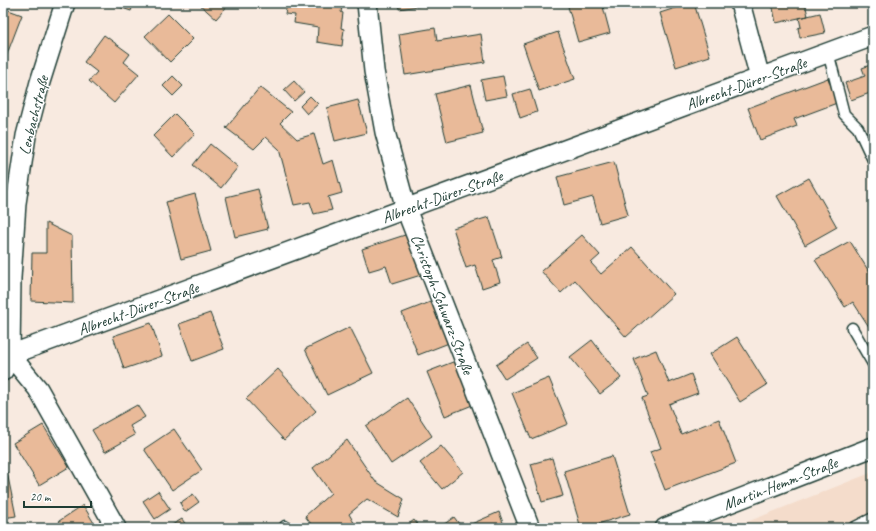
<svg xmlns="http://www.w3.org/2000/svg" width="876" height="531" font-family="Caveat,sans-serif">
	<rect width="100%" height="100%" fill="#f8eae0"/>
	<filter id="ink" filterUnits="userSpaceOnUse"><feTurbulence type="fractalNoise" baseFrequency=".025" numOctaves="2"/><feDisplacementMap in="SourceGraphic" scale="8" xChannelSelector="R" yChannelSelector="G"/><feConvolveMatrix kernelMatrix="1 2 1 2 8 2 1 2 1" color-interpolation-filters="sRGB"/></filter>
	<g filter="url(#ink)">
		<path fill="#f4dccb" d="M873,472V528H732Z"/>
		<path fill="#e9ba99" stroke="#1f3d34" d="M107,3H134L131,11Z
			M198,3H230L216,19Z
			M287,3H343L341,12L343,13L341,28L344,29L342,46L317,42L318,27L294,23L295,15L285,14Z
			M398,3H437L399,9Z
			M567,3H602L610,33L578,42Z
			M691,3H694L710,56L676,67L660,13Z
			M772,3H805L808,16L776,23Z
			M3,8L22,15L4,62H3Z
			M820,13L825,33L800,38L798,28L801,27L799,18Z
			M168,14L193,39L170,62L145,36Z
			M435,28L437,41L481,34L485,62L405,75L399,34Z
			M558,32L575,79L539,91L523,44Z
			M104,35L130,54L124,62L139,74L114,103L89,81L97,72L84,62Z
			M873,64V102L870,93L851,100L845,83L865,76L862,68Z
			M173,76L183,86L173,96L163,86Z
			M503,76L507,96L485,100L481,80Z
			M828,78L837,103L794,119L797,126L760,140L748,108Z
			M294,81L304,92L294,101L284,90Z
			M471,85L483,133L447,142L435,94Z
			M260,87L291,112L280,123L297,139L314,134L323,164L333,160L342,193L328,197L332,210L314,214L310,202L294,205L279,149L266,137L254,149L226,128Z
			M530,89L537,112L520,118L513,94Z
			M310,96L318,104L307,114L300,106Z
			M358,100L367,133L335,141L327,108Z
			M175,114L195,134L173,157L153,136Z
			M210,144L238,167L221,188L193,165Z
			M614,162L628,215L600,223L593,197L564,205L557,177Z
			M809,178L837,227L805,245L777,196Z
			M258,189L268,229L235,237L226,197Z
			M195,194L211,251L181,259L166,202Z
			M489,217L502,257L493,260L500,282L482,288L475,265L466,268L453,228Z
			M46,223L72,236L73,303L31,301L32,253H46Z
			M408,234L421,275L392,284L386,266L369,271L362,249Z
			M582,235L600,255L591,263L601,274L632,247L674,294L626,337L575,280L561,293L541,271Z
			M850,241L873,278V292L871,293L873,296V333L853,302L845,307L815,260Z
			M433,301L449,343L418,355L402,313Z
			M210,313L224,349L192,361L179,324Z
			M151,323L162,356L124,369L113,336Z
			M350,327L373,373L327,395L305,349Z
			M737,337L767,385L740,402L710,354Z
			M592,340L621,378L600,394L570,357Z
			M527,344L537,358L505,379L496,365Z
			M656,350L669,383L691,374L698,393L669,404L681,434L719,419L736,463L665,490L650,452L661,448L642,398L648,396L634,359Z
			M458,360L475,404L445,416L427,372Z
			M278,369L316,411L284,440L246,399Z
			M549,378L568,424L531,439L512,393Z
			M407,398L432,436L391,464L366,426Z
			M137,405L145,417L130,426L135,435L105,452L92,430Z
			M43,425L69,467L39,485L13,443Z
			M174,429L202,470L172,490L144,449Z
			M347,440L375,481L404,499L398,517L367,499L349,514L357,528H314L305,516L331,493L313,468Z
			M441,446L463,472L442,489L420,463Z
			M612,456L630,514L585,528H581L564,471Z
			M552,458L563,496L542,502L531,464Z
			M3,472H7L16,516L3,518Z
			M158,491L170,509L155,519L143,501Z
			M193,494L199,502L185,512L180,503Z
			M83,505L97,528H64L59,521Z
			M499,512L505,528H439L454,517L462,528Z
			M182,519L188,528H167Z
			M414,520L420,528H404Z"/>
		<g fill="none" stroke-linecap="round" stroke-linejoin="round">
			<g stroke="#1f3d34" stroke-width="13">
				<path id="lane" d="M828,52L844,114L858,128L873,160
					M852,328L873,364
					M285,526L287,528
					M853,528L873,518"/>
			</g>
			<g stroke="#1f3d34" stroke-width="22">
				<path id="street" d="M367,3L374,71L385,132L406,209L530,528
					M740,3L760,78
					M3,352L10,355L38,389L116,528
					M10,355L873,36
					M3,371L10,355L11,278L16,203L26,136L40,82L65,3
					M665,528L873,447"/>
			</g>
			<use href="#lane" stroke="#fff" stroke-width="10"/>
			<use href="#street" stroke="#fff" stroke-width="19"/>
		</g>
	</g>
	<g text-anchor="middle" stroke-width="3" stroke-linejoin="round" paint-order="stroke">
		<g font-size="16" fill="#1f3d34" stroke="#fff">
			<text transform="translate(746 83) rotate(-20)" y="6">Albrecht-Dürer-Straße</text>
			<text transform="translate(33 115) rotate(-76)" y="6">Lenbachstraße</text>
			<text transform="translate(442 196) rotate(-20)" y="6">Albrecht-Dürer-Straße</text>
			<text transform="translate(443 304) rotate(69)" y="6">Christoph-Schwarz-Straße</text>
			<text transform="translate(138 308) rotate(-20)" y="6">Albrecht-Dürer-Straße</text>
			<text transform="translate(780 483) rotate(-21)" y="6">Martin-Hemm-Straße</text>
		</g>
	</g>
	<rect width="876" height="531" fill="none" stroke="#fff" stroke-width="16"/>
	<rect x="8" y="8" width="860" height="515" fill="none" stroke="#1f3d34" stroke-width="1.5" filter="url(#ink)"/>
	<path d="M24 501v6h67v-6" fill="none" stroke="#1f3d34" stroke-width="2"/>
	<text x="30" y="501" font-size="12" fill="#1f3d34" stroke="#ffffff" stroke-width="3" paint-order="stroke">20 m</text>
</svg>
